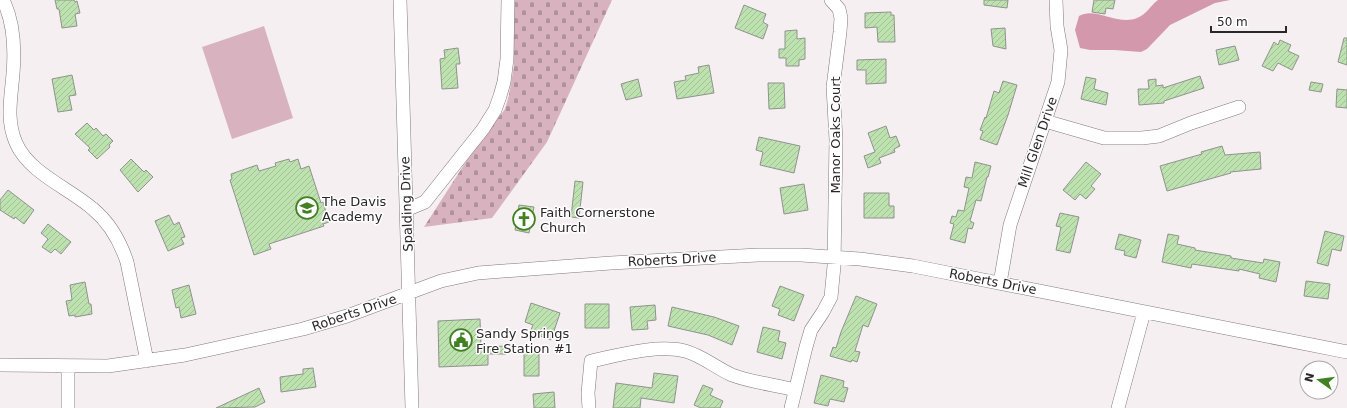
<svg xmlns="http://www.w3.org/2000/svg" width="1347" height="408" font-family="'DejaVu Sans',sans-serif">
	<defs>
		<pattern id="cemetery-stones" width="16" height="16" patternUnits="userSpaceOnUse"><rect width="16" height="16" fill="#d8b3bf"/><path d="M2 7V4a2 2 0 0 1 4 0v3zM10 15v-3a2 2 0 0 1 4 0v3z" fill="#af929b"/></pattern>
		<pattern id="building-hatch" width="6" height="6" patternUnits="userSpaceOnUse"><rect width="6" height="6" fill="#bee1b0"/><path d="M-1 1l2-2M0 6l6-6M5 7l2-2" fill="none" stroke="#a3c197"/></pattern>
	</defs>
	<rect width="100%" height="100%" fill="#f6eff1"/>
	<path fill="url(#cemetery-stones)" d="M514,0H612L547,142L492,218L424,227L469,157L505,109L509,95L514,65Z"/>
	<path fill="#d8b3bf" d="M264,26L293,118L232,139L202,47Z"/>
	<path fill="#d498ad" d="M1158,0H1230L1215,3L1170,25L1147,49L1141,52L1114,50H1090L1080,48L1075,30L1079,16C1095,6 1118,26 1137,18C1146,15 1150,6 1158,0Z"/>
	<path fill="url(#building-hatch)" stroke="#8f938e" d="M55,0H74L75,2L77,1L80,13L75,14L77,26L62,28L59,9H57Z
		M984,0H1008L1007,8L984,5Z
		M1094,0H1115L1113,9L1106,8L1105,14L1092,12Z
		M744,5L766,14L763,22L768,25L763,39L735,28Z
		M891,12V15H894L895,42H878L877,27L865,28V13Z
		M1005,28L1006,49L993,46L991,29Z
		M797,30V39L805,38V59L799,60V66H786V58H779V49H785V31Z
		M1344,38H1347V65L1338,62Z
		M1280,40L1291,45L1288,51L1299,56L1292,70L1278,63L1273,71L1262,66L1274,42L1278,45Z
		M1235,46L1239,60L1219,65L1216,50Z
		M458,48L460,64H456L458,88L442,89L440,59L445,58L444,50Z
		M886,59V83L866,84V70H857V60Z
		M709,65L714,93L677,99L674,82L686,80L685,76L699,73L698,67Z
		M72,75L76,95L69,96L72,110L58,112L52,79Z
		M1200,76L1204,88L1164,101V103L1139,105L1138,89H1149L1148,80L1156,79V86L1163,85V88Z
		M1086,77L1096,79L1094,89L1108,93L1106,105L1081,99Z
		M638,79L642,96L626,100L621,84Z
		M1003,81L1017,85L1008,115L997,145L980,139L983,131L980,130L985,117L986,118L994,91L999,93Z
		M1311,82L1323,84L1321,92L1309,90Z
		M768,83H784L785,108L769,109Z
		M1337,89L1347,90V108L1336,107Z
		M87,123L94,130L96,128L103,136L106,134L113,141L109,145L110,147L97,159L88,150L90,148L75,134Z
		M886,126L890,138L896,136L900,146L894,149L895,152L879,158L881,163L868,168L864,156L875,152L868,133Z
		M759,137L800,146L794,173L760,165L763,152L756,150Z
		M1222,146L1225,155L1260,152L1261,169L1230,172L1231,173L1167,191L1160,166L1202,154L1201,152Z
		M131,159L144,172L146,170L153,177L138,192L120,170Z
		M289,159L290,162L298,159L301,169L309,166L321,203L323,202L329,222L323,224L324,226L269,244L271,249L254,255L230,180L232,179L231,174L257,165L259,171L276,166L275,163Z
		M975,162L991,166L988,177H987L981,201L976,200L970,221L974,223L972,229L968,228L965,243L950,239L954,224L950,223L952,216L956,217L958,210L964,211L969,188L964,187L966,177L972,178Z
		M1086,162L1101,174L1091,186L1095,189L1086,199L1080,194L1075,200L1063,190Z
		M575,181L583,182L579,218L571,217Z
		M804,184L808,210L784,214L780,188Z
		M8,190L34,210L24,224L15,217L14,219L0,210V200Z
		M864,193H889V206H894V218H864Z
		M519,205L534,207L529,233L515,230Z
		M1060,213L1079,217L1070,253L1056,250L1061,227L1056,226Z
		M169,215L174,225L179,222L185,237L181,238L184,244L168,251L155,221Z
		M48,224L71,242L61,254L55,249L51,253L42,247L48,239L41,233Z
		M1325,231L1344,236L1341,251L1332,249L1328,266L1317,263Z
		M1119,234L1141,240L1136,258L1124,255L1125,251L1115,249Z
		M1168,234L1179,236L1177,244L1195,248V250L1231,256V258L1263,263L1264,259L1280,262L1276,282L1259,278L1260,274L1239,269V271L1192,264L1191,268L1162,262Z
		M1306,281L1330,284L1328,299L1304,296Z
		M85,282L89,304H91L92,314L75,317V315L69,316L66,301L72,300L70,285Z
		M189,285L196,314L181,318L179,307L176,308L172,290Z
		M780,286L804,295L794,321L778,315L780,309L772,306Z
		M856,296L877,304L868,327L863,325L855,351L860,352L857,362L852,360L851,362L830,356L833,347L836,348L841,332Z
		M531,303L560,313L551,340L530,332L533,325L525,322Z
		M585,304H609V328H585Z
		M655,305L656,320L647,321L648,329L632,330L630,307Z
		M672,307L714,317L739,326L732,345L708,335L668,326Z
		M480,319L481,347L506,346V354H488V365L439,367L438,321Z
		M763,327L780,331L778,341L786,343L782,359L757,352Z
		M524,352H539V376H524Z
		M313,368L316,387L281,392L280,377L303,374V369Z
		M654,373L678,376L674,403L641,398L640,408H613L616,383L652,388Z
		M821,375L844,381L843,387L848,388L844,402L830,399L828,406L814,403Z
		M703,385L713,389L710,395L723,401L720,408H701L694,405Z
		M259,388L265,402L255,407L216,408Z
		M554,392L555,408H534L533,394Z"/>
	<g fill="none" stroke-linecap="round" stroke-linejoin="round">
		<g stroke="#807a7c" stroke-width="14">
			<path id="minor" d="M3,0C14,22 15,50 13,74C11,98 6,120 16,143C29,173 69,188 93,209C110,223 120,241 127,262L147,361
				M400,0C403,136 409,272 412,408
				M1045,121L1104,138H1142L1159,136L1191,123L1239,107
				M406,210L425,202L483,129L495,110L500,96L504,82L507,59L508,0
				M1000,283L1010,225L1058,82L1061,50L1057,26L1056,0
				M0,365L108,366L185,355L303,329L347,316L441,281L478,273L611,263L758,255H801L860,259L913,266L1347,352
				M68,366V408
				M589,408L588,393L591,361C619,355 657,344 685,351C703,356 716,368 732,375C750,382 776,385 795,390
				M791,408L806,347L811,330L823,312L831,297L834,266L836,140L833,87L840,32L841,18L839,9L831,0
				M1118,408L1144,312"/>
		</g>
		<use href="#minor" stroke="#fff" stroke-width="13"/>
	</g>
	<defs>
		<g id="school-ring" transform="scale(1.15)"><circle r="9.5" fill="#fffefe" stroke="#418121" stroke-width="1.5"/><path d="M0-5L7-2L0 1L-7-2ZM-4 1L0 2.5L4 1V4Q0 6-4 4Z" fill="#418121"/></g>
		<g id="church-ring" transform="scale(1.15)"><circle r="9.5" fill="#fffefe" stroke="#418121" stroke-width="1.5"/><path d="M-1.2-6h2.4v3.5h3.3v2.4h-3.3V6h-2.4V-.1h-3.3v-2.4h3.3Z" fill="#418121"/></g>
		<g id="civic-ring" transform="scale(1.15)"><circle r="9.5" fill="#fffefe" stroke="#418121" stroke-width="1.5"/><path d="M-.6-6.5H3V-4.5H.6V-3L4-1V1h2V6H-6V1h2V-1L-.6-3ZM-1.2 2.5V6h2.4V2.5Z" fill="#418121"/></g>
	</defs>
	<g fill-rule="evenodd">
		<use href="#school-ring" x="307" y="208"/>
		<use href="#church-ring" x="524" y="219"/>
		<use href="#civic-ring" x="461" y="340"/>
	</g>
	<g text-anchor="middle" stroke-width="3" stroke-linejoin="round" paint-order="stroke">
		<g font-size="13" fill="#2a2728" stroke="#fffefe">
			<text transform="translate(835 135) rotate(-90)" y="5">Manor Oaks Court</text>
			<text transform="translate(1037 142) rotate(-71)" y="5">Mill Glen Drive</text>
			<text transform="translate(406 204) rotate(-92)" y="5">Spalding Drive</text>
			<text transform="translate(672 259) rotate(-3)" y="5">Roberts Drive</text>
			<text transform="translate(993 281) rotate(11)" y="5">Roberts Drive</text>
			<text transform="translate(354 312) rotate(-19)" y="5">Roberts Drive</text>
		</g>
		<g font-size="13" fill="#2a2728" stroke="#fffefe" text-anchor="start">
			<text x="322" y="206">The Davis<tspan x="322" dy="15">Academy</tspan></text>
			<text x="540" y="217">Faith Cornerstone<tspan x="540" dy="15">Church</tspan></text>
			<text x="476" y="338">Sandy Springs<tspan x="476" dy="15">Fire Station #1</tspan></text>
		</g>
	</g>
	<g transform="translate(1319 380) rotate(284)"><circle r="19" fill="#fffefe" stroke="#aaa8a8"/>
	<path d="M0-3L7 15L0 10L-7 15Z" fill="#418121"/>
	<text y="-6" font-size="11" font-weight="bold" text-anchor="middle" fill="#2a2728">N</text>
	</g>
	<path d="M1211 26v6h75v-6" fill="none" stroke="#2a2728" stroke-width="2"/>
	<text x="1217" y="26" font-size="12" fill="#2a2728" stroke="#fffefe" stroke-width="3" paint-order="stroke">50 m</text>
</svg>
